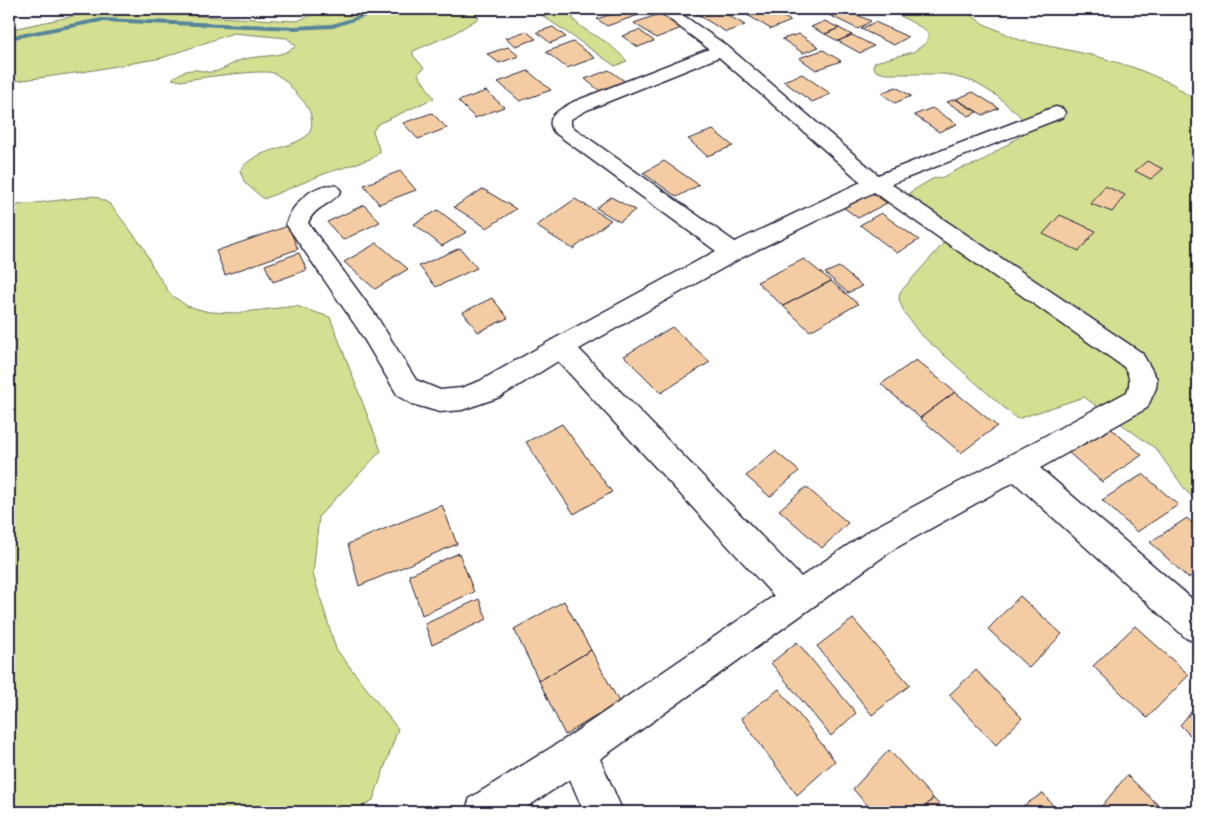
<svg xmlns="http://www.w3.org/2000/svg" width="1207" height="821" font-family="Itim,sans-serif">
	<rect width="100%" height="100%" fill="#fff"/>
	<filter id="ink" filterUnits="userSpaceOnUse"><feTurbulence type="fractalNoise" baseFrequency=".02" numOctaves="2"/><feDisplacementMap in="SourceGraphic" scale="10" xChannelSelector="R" yChannelSelector="G"/><feConvolveMatrix kernelMatrix="1 2 1 2 8 2 1 2 1" color-interpolation-filters="sRGB"/></filter>
	<g filter="url(#ink)">
		<path fill="#d4df91" stroke="#7b8066" d="M327,9H480L475,14L479,18L453,34L413,51V55L424,68L418,74L434,98L378,124L373,131L380,152L373,158L324,174L264,199L245,183L240,171C254,148 289,151 309,134C316,116 308,106 296,93C288,84 286,79 273,73C263,69 195,78 181,81L172,79C179,73 188,69 197,70C202,70 206,73 212,72C223,71 233,62 244,59C262,55 282,58 296,46L287,38L233,33L162,58L82,72L9,82V30L12,29L98,11L297,21Z
			M533,9H575L573,19C583,31 595,34 606,42C614,48 621,55 627,61L615,66Z
			M888,9H962L984,24L1020,40L1096,56L1135,68L1173,84L1198,103V206L1192,211L1198,223V502L1187,492L1156,449L1084,397L1017,419L919,333L904,312L899,300L900,292L943,244L909,193L932,179L943,177L961,168L979,163L1026,132L1020,116L997,96L974,82L945,74H885L876,71L873,66L875,62L913,52L927,42L928,34L924,29Z
			M95,196L110,204L144,248L151,264L170,294L187,306L209,312L235,313L296,306L330,317L381,451L319,516L313,574L336,649L398,729L373,800L354,812H9V208L18,205Z"/>
		<g fill="none" stroke-linecap="round" stroke-linejoin="round">
			<path fill="#578599" fill-rule="evenodd" d="M381,9H389L333,28L294,30L101,22L9,40V36L101,18L294,26L332,24Z"/>
		</g>
		<path fill="#f4cca3" stroke="#22223b" d="M626,9H642L647,12L607,26L597,19Z
			M707,9H717L745,25L726,32L695,13Z
			M752,9H769L791,21L771,29L742,12Z
			M838,9H843L871,21L858,29L827,14Z
			M662,13L684,27L656,38L634,23Z
			M825,21L839,28L825,34L811,27Z
			M875,22L908,37L894,45L861,29Z
			M553,27L566,37L550,43L537,32Z
			M839,28L852,35L838,41L825,34Z
			M639,30L654,41L638,47L622,36Z
			M526,31L536,39L516,46L506,38Z
			M799,34L819,47L803,53L782,39Z
			M852,35L874,46L860,53L838,41Z
			M573,42L595,58L567,68L546,52Z
			M508,47L519,56L499,63L487,54Z
			M823,50L841,61L816,70L799,58Z
			M609,70L626,82L601,92L585,79Z
			M528,71L551,90L520,101L498,82Z
			M802,74L831,94L812,102L783,81Z
			M896,87L911,96L895,103L881,93Z
			M486,91L504,107L475,118L458,101Z
			M973,92L999,108L983,115L956,99Z
			M955,99L977,112L969,116L947,102Z
			M932,108L957,124L939,132L914,115Z
			M432,113L447,128L418,139L403,123Z
			M713,130L733,146L707,156L688,139Z
			M664,161L699,185L677,197L643,173Z
			M1147,161L1163,169L1151,179L1135,171Z
			M400,171L416,190L379,204L364,185Z
			M1105,186L1125,195L1112,212L1091,204Z
			M483,189L516,209L487,228L454,207Z
			M869,191L887,203L858,218L840,205Z
			M611,197L635,210L620,222L596,208Z
			M575,199L611,220L573,249L536,226Z
			M364,205L380,222L343,240L327,222Z
			M438,210L467,232L442,246L414,224Z
			M881,213L919,240L897,253L860,225Z
			M1060,215L1096,231L1079,251L1043,234Z
			M288,226L298,249L225,275L216,251Z
			M377,243L408,269L375,289L344,262Z
			M460,248L477,268L436,287L419,266Z
			M299,253L307,270L273,282L265,265Z
			M804,259L831,281L783,306L757,282Z
			M839,267L862,286L848,293L825,273Z
			M831,281L858,304L810,331L783,306Z
			M492,298L508,318L478,332L463,312Z
			M672,327L710,362L661,393L624,356Z
			M916,360L955,392L920,418L881,384Z
			M955,392L997,426L961,453L920,418Z
			M562,424L612,492L574,514L526,442Z
			M1109,427L1142,455L1102,482L1068,452Z
			M775,451L799,471L770,497L746,476Z
			M1143,474L1178,505L1137,532L1102,500Z
			M806,487L848,523L822,548L779,510Z
			M442,505L457,544L359,586L348,544Z
			M1187,518L1198,529V572L1188,578L1150,542Z
			M459,553L474,592L422,615L409,575Z
			M1020,596L1062,634L1029,668L988,629Z
			M479,599L487,619L432,645L425,624Z
			M564,601L591,650L539,681L514,629Z
			M853,619L910,685L872,715L817,646Z
			M1135,626L1189,675L1147,718L1093,666Z
			M797,642L856,713L831,736L771,663Z
			M591,650L619,702L565,735L539,681Z
			M976,670L1022,718L996,745L949,695Z
			M779,689L835,761L797,795L741,718Z
			M1198,704V743L1180,725Z
			M889,750L933,798L921,812H873L853,789Z
			M1127,775L1165,812H1097Z
			M1043,793L1058,812H1014Z
			M933,798L946,812H921Z"/>
		<g fill="none" stroke-linecap="round" stroke-linejoin="round">
			<g stroke="#22223b" stroke-width="3">
				<path id="minor" d="M656,9H674L727,46L878,175L1049,109L1056,107L1063,109L1065,113L1063,117L891,184L1142,353L1157,379L1156,388L1147,408L1040,468L1198,604V643L1186,638L1014,482L894,549L600,759L623,812H584L570,779L519,812H465L470,798L565,739L774,596L558,361L500,397L462,410L440,412L412,404L398,396L358,329L286,224C292,204 315,181 337,186L341,191C332,205 314,206 308,223L377,317L416,380L440,390L461,388L480,381L552,340L716,251L554,132C543,116 562,109 573,102L709,49ZM719,57L861,182L735,242L571,126V119L587,110ZM874,192L1124,367C1130,376 1131,382 1127,392L872,529L801,577L579,349L741,258Z"/>
			</g>
			<use href="#minor" fill="#fff" fill-rule="evenodd"/>
		</g>
	</g>
	<rect width="1207" height="821" fill="none" stroke="#fff" stroke-width="30"/>
	<rect x="15" y="15" width="1177" height="791" fill="none" stroke="#22223b" stroke-width="2" filter="url(#ink)"/>
</svg>
